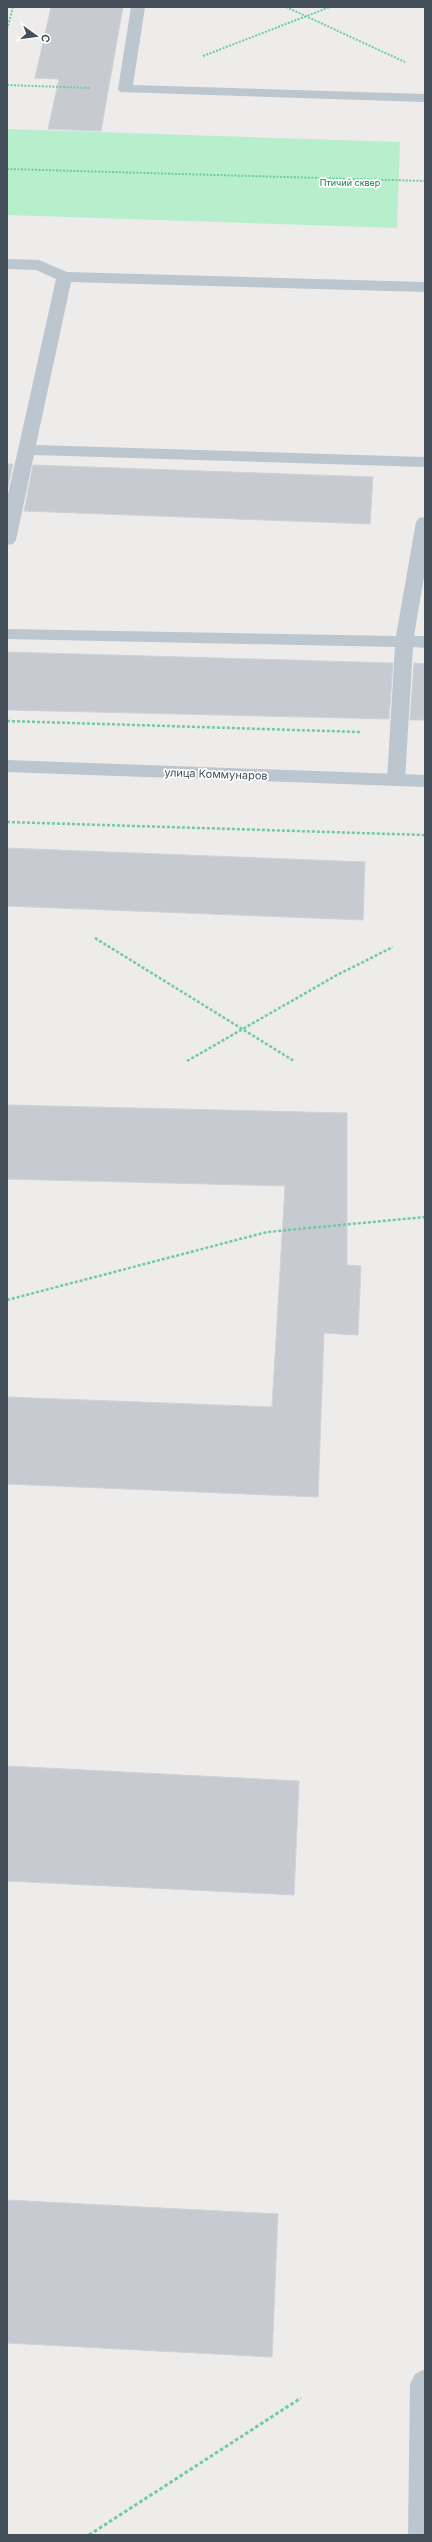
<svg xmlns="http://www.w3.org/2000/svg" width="432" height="2542" font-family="Inter,sans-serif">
	<rect width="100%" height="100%" fill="#eeebeb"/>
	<path fill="#b7efcc" d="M7,129L400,142L397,228L7,215Z"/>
	<path fill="#c8cad1" stroke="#cfd2d8" d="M51,7H123L101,131L48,129L59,79L35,78Z
		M7,464H13L7,492Z
		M33,465L373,477L370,524L24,511Z
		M7,652L393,663L389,719L7,710Z
		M414,663L425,664V720H410Z
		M7,848L365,862L363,920L7,906Z
		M7,1105L347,1113V1265L361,1266L358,1335L324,1333L318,1497L7,1484V1397L272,1407L285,1186L7,1179Z
		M7,1766L299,1781L294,1895L7,1881Z
		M7,2200L278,2214L272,2357L7,2343Z"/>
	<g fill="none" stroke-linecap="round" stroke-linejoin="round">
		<path stroke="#6fcd9d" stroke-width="2" stroke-dasharray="2 1.5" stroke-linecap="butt" d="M286,7L405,62
			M7,29L13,7
			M203,56L330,7
			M7,85L90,88
			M7,169L425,181"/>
		<path stroke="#6fcd9d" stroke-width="2.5" stroke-dasharray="3 2" stroke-linecap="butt" d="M7,721L360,732
			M7,822L425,835
			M95,938L294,1061
			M187,1061L337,975L393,947
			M7,1300L267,1232L425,1217"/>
		<path stroke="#6fcd9d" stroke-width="3" stroke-dasharray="3.5 2.5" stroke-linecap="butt" d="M89,2535L301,2398"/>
		<path fill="#bcc6cf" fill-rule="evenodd" d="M131,7H145L133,85L425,94V102L120,92L118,89Z
			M7,259L39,260L67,272L425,282V292L71,282L36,445L425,457V467L34,455L16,540L13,544L7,545V499L56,279L36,270L7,269Z
			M425,517V571L414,636H425V648L413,647L405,780L403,784L396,786L389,784L387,780L395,647L7,639V629L396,636L416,522L419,518Z
			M425,2369V2535H408L410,2384L415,2374Z"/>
		<path fill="#bcc6cf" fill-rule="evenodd" d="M7,760L425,775V787L7,772Z"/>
	</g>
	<g text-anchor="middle" stroke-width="3.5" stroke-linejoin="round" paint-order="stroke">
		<g font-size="9" fill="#147a46" stroke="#fff">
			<text x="350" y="186">Птичий сквер</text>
		</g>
		<g font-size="11" fill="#444f59" stroke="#fff">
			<text transform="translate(216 774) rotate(2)" y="4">улица Коммунаров</text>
		</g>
	</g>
	<rect width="432" height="2542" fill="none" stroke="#444f59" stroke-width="16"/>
	<g transform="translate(36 36) rotate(104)" stroke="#ffffff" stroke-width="3" paint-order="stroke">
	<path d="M0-3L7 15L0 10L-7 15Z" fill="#444f59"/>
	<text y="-6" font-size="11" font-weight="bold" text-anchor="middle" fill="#444f59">С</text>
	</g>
</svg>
